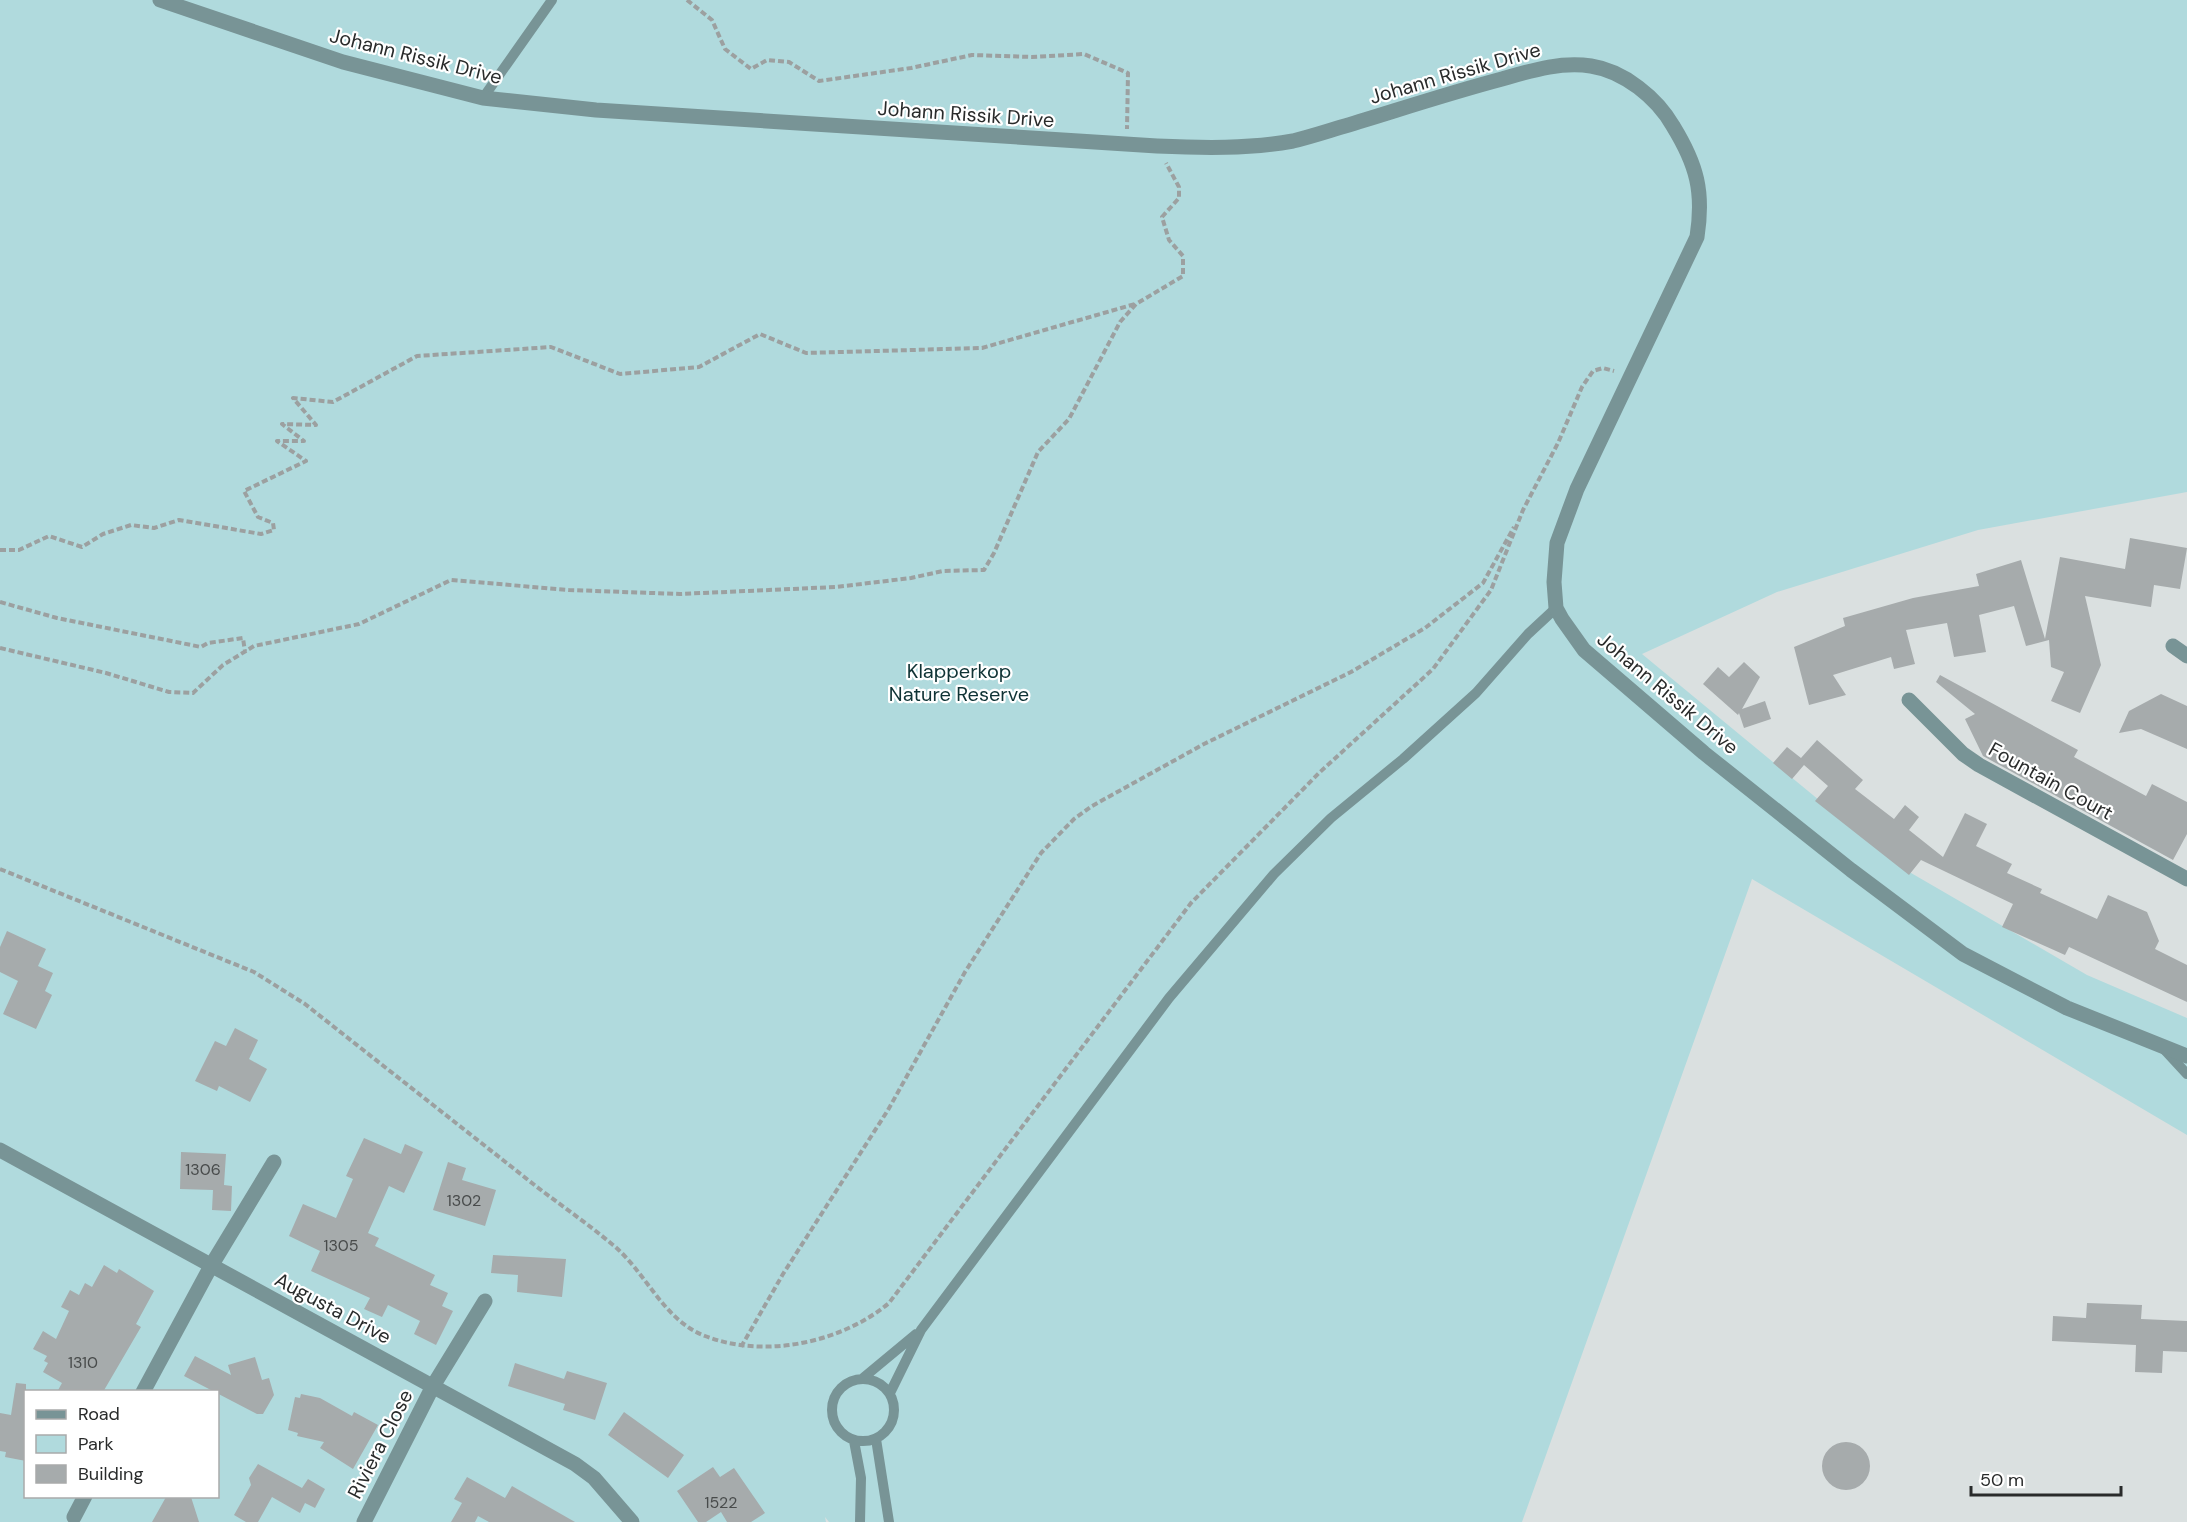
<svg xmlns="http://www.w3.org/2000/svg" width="2187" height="1522" font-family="'DM Sans',sans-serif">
	<rect width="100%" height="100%" fill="#dae0e0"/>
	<path fill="#b0dadd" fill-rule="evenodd" d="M0,0H2187V492L1978,530L1777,592L1642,654L1899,866L2087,975L2187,1018V1135L1752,879L1522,1522H829L825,1517L826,1522H0ZM26,1392H218V1496H26Z"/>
	<path fill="#a6abac" d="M2130,538L2187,548L2180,589L2154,585L2151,607L2085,596L2101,665L2080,713L2051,701L2064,672L2051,667L2049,640L2026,646L2014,606L1979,615L1986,652L1954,657L1947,623L1906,630L1915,664L1894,669L1891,657L1833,675L1846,695L1809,705L1794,647L1845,626L1843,618L1913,598L1979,586L1976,574L2021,560L2045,639L2060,557L2125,569Z
		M1744,662L1760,677L1742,709L1765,701L1771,719L1744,728L1739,713L1738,715L1703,684L1718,667L1729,677Z
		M1940,675L2078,750L2074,757L2146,796L2152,784L2187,802V834L2173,860L1983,756L1965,719L1975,714L1936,682Z
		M2161,694L2187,706V749L2141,729L2119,733L2129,711Z
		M1817,740L1863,780L1855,789L1894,819L1905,805L1919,817L1909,830L1943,857L1965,813L1987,824L1976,846L2012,864L2007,873L2042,889L2040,893L2097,919L2108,895L2147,912L2159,941L2155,949L2187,965V1002L2069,947L2065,955L2002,927L2013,904L1921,860L1909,875L1815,801L1828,786L1804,765L1792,779L1773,763L1787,747L1801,758Z
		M7,931L46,949L38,966L53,973L45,991L52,995L36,1029L3,1014L18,981L0,972V947Z
		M235,1028L258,1040L249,1059L267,1069L250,1102L219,1086L217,1091L195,1081L215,1041L226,1046Z
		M364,1138L401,1154L405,1144L423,1152L404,1193L389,1186L368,1233L379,1238L375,1246L435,1275L430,1285L448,1293L442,1306L453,1311L436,1345L414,1334L420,1321L388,1305L382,1317L364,1309L370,1298L311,1271L320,1251L289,1236L303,1204L336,1218L353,1179L346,1176Z
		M181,1152L226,1154L224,1185L232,1186L231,1211L212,1210L213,1190L180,1189Z
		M448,1162L466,1168L462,1180L496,1190L485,1226L433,1210Z
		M493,1255L566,1259L562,1297L517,1292L518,1275L491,1273Z
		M104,1265L117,1273L119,1269L154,1291L136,1324L141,1327L103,1392H57L62,1383L43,1372L48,1363L44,1361L47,1356L33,1349L43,1331L56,1339L69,1311L61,1307L70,1290L79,1295L85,1283L92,1287Z
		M2087,1303L2142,1305L2141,1319L2187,1321V1352L2163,1351L2162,1373L2135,1372L2136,1345L2052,1341L2053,1316L2086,1318Z
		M195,1356L231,1375L228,1365L255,1357L262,1380L269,1378L274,1395L263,1414H257L184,1376Z
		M515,1363L564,1379L567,1371L607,1383L595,1420L563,1410L565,1404L508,1386Z
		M16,1383L26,1384V1461L5,1457L6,1452L0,1451V1413L11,1415Z
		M301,1394L320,1398L352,1416L354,1412L378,1425L353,1469L320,1448L324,1442L297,1436L298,1433L288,1430L295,1397L300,1398Z
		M624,1412L684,1455L668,1478L608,1435Z
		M1822 1466a24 24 0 1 1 48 0a24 24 0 1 1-48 0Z
		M258,1464L302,1488L308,1479L325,1489L315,1508L305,1503L300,1513L272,1497L258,1522H246L234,1515L251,1485L249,1478Z
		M713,1467L720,1477L734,1468L765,1513L751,1522H727L721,1512L706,1522H698L677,1491Z
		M467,1477L505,1498L512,1486L575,1522H489L478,1516L475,1522H451L462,1503L454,1499Z
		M166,1497H191L199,1522H152Z"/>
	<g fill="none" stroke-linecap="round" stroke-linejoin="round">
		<path stroke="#9ca0a0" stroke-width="4" stroke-dasharray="6 3" stroke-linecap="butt" d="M687,0L712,20L725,49L751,69L767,60L789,62L819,81L911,68L972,55L1032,57L1084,54L1128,73L1127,129
			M0,550H19L49,536L82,547L103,534L131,525L154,528L179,520L261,534L274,530L273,523L258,517L244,491L306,461L277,441H304L282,424L316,425L293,398L333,402L417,356L551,347L620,374L699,367L760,334L806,353L982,348L1135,304
			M0,602L57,618L201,647L208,643L243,638L245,652
			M0,648L106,673L169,692L193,693L223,665L254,646L359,624L451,580L569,590L680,594L836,587L911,578L943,571L984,570L994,553L1038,452L1069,419L1120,322L1136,304L1183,276V256L1169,240L1162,217L1179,198V187L1166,163
			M0,869L254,972L305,1004C382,1065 460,1126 537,1187C562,1206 588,1224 613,1245C646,1272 663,1320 705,1336C764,1359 841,1343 889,1303L1191,903L1319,773L1433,669L1491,590L1523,510L1558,443L1582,387L1593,371L1603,368L1614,371
			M741,1347L783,1274L888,1110L965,972L1041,853L1074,819L1092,806L1204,744L1351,672L1425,628L1483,583L1514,527"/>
		<path stroke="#789496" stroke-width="10" d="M483,98L552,0
			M2163,1048L2187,1074
			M863,1378L916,1334
			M832 1410a31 31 0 1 1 62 0a31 31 0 1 1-62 0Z
			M890,1393L921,1330L1169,998L1274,874L1331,818L1403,759L1476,693L1528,634L1556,608
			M876,1439L889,1522
			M854,1441L861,1478L860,1522"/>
		<path stroke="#789496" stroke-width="15" d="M160,0L343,62L483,98L596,110L1157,146C1202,148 1249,149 1293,141C1310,137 1328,131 1345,126C1398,110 1449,93 1502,79C1530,71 1561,61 1591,66C1624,71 1657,98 1673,126C1697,165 1704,192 1697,237L1577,489L1557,543L1554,582L1556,608L1562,619L1584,650L1704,753L1851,870L1963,954L2067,1008L2187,1056
			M2173,646L2187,656
			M1909,700L1963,754L1979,765L2187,879
			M0,1150L575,1464L594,1478L632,1522
			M143,1392L211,1266L274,1162
			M74,1517L85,1496
			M364,1522L433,1386L485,1301"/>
	</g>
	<g text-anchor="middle" stroke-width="4.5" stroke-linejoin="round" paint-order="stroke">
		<g font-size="16" fill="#484b4b">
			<text x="203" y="1175">1306</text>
			<text x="464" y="1206">1302</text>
			<text x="341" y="1251">1305</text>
			<text x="83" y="1368">1310</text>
			<text x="721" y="1508">1522</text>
		</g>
		<g font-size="20" fill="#292b2b" stroke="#fff">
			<text transform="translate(416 56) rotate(14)" y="7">Johann Rissik Drive</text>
			<text transform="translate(1455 73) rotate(-16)" y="7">Johann Rissik Drive</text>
			<text transform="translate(966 114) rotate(4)" y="7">Johann Rissik Drive</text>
			<text transform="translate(1668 693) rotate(40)" y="7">Johann Rissik Drive</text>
			<text transform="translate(2051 781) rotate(29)" y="7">Fountain Court</text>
			<text transform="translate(333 1308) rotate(28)" y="7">Augusta Drive</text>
			<text transform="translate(380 1444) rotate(-63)" y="7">Riviera Close</text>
		</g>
		<g font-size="20" fill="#0f3335" stroke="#fff">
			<text x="959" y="678">Klapperkop<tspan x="959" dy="23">Nature Reserve</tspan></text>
		</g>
	</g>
	<rect x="24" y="1390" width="195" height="108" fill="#ffffff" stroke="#a9aaaa" stroke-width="1.5"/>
	<rect x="36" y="1410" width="30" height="9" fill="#789496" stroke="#a9aaaa" stroke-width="1.5"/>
	<text x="78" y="1420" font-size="18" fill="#292b2b">Road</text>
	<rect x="36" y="1435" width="30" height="18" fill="#b0dadd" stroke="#a9aaaa" stroke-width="1.5"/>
	<text x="78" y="1450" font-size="18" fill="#292b2b">Park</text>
	<rect x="36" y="1465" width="30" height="18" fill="#a6abac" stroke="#a9aaaa" stroke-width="1.5"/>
	<text x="78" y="1480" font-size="18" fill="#292b2b">Building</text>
	<path d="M1971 1486v9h150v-9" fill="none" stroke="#292b2b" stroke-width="3"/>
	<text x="1980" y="1486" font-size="18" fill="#292b2b" stroke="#ffffff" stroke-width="4.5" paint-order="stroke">50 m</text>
</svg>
